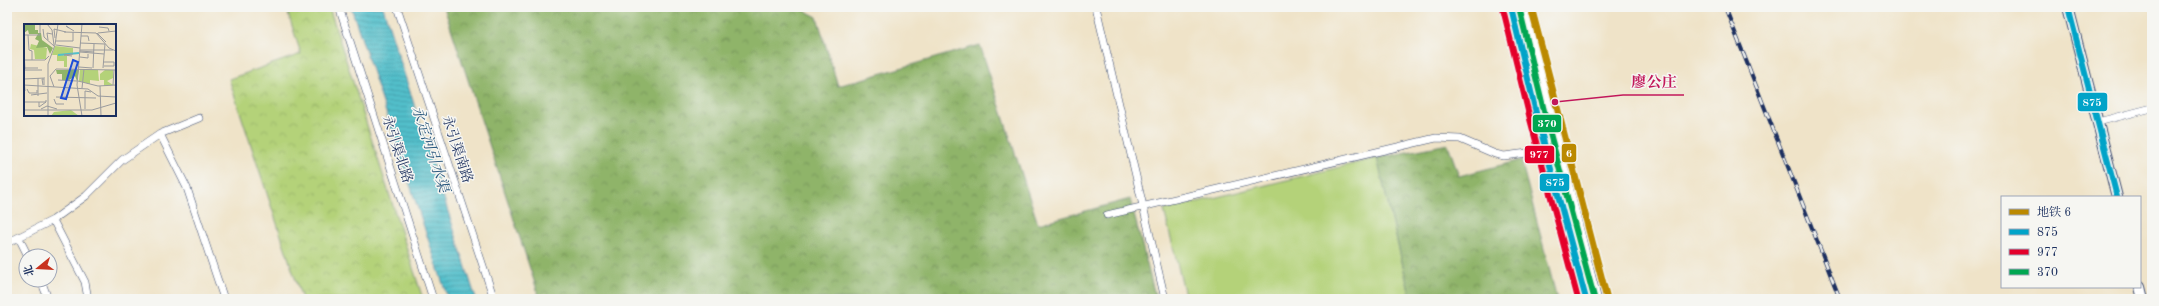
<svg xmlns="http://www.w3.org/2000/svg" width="2159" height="306" font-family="'Old Standard TT','Noto Serif SC',serif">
	<defs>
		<pattern id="forest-crowns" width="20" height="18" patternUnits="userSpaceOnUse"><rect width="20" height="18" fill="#8fb469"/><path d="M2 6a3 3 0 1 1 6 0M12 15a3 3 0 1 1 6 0" fill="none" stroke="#74935a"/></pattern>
		<pattern id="park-crowns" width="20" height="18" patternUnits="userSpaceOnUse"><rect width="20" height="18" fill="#b4d279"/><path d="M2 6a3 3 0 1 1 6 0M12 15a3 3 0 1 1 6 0" fill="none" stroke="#9ab56b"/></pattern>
		<pattern id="water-rules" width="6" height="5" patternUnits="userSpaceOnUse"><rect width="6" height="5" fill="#52bfcb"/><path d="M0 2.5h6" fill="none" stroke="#439ca8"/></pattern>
	</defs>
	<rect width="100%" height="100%" fill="#f6f6f2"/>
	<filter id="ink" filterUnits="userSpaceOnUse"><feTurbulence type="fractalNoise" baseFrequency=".025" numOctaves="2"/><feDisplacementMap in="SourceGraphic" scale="8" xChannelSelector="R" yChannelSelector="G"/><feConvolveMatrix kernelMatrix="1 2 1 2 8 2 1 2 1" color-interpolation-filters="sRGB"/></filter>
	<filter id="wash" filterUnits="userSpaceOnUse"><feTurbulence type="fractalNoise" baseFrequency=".012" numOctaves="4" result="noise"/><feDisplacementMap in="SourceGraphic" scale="16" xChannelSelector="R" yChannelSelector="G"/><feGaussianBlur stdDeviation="0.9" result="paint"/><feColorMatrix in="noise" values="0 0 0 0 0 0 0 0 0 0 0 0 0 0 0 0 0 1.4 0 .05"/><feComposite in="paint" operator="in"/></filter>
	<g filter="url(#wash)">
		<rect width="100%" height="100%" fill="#efe3c8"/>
		<path fill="#b4d279" stroke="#68806c" d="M1377,158L1411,299H1186L1164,210Z"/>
		<path fill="url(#forest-crowns)" stroke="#557264" d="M444,7H798L817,17L838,86L980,45L1038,224L1130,199L1156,299H540Z
			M1448,144L1459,176L1521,160L1557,299H1411L1377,158Z"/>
		<path fill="url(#park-crowns)" stroke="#68806c" d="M286,7H329L423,299H302L229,79L301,54Z"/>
		<path fill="url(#water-rules)" stroke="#367794" d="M351,7H383L476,299H448Z"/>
	</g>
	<g filter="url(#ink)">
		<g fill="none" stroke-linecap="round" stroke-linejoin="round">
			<g stroke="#3b4a6e" stroke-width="8">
				<path id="street" d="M339,7L433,299
					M397,7L494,299
					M1096,7L1165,299
					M2098,122L2152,108
					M160,134L187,188L224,299
					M1107,215L1436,138L1460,139L1495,154L1504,156L1535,152L1547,147
					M53,220L85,282L88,299
					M19,238L28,256
					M7,243L53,220L86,196L122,160L160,134L199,118
					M41,280L48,299"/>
			</g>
			<g stroke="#3b4a6e" stroke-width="12">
				<path id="secondary" d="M1511,7C1532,105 1561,202 1586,299
					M1522,7L1596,299
					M2068,7L2117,197
					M2140,287L2143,299"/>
			</g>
			<use href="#street" stroke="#fff" stroke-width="7"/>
			<use href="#secondary" stroke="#fff" stroke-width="10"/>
			<g stroke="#1b2f5e" stroke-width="4">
				<path id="rail" d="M1725,7L1840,299"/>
			</g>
			<use href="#rail" stroke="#f6f6f2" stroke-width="2.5" stroke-dasharray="8" stroke-linecap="butt"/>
			<g stroke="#f6f6f2" stroke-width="9">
				<path id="bus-1" d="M1511,7L1537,117L1586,299
					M2068,7L2117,197"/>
			</g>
			<g stroke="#f6f6f2" stroke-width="9">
				<path id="bus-2" d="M1503,9L1530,119L1578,299"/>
			</g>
			<g stroke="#f6f6f2" stroke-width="9">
				<path id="bus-3" d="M1519,7L1545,115L1594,297"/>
			</g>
			<use href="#bus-1" stroke="#01a3c8" stroke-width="6"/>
			<use href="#bus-2" stroke="#e4002b" stroke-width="6"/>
			<use href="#bus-3" stroke="#00a651" stroke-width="6"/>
			<g stroke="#f6f6f2" stroke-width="10">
				<path id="metro-1" d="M1531,7L1607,299"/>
			</g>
			<use href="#metro-1" stroke="#bb8900" stroke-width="7"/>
		</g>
	</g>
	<g text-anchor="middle" stroke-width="3" stroke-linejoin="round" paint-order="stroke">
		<g font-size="14" fill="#1b2f5e" stroke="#f6f6f2">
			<text transform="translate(398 149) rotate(72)" y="5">永引渠北路</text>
			<text transform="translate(458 149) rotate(72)" y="5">永引渠南路</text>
		</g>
		<g font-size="15" font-style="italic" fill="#2c5a7f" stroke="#f6f6f2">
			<text transform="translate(431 149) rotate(72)" y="5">永定河引水渠</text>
		</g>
	</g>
	<g transform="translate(24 24)">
		<rect width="92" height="92" fill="#efe3c8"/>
		<path d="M7,20L23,24L22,35H11L10,26L6,25ZM31,22L49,24V29L39,32H43V43H40V37H33V31H28Z" fill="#b4d279"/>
		<path d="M0,0H11V6H14V9H17L18,16L29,24L26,30L23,23L12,24L15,17L11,15L14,10H5L4,6L0,9ZM32,46H55L53,57L51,52L45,56H38V50H33Z" fill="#8fb469"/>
		<path d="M56,45L74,46L75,57L66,56V60L55,57ZM81,46H89V54L83,57L89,61L80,62V56H76V50ZM47,86L55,92H27L30,88Z" fill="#b4d279"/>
		<path fill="none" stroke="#52bfcb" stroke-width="2" d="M34,31L55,29"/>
		<path fill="none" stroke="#9a9b9e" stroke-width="1" d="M23,0L28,6L30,21M58,0L53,61L58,92M75,3L84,4L85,7M45,4L42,2L50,7M19,5L20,13L30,22M40,8L72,9L85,24L92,27M73,9L82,18M74,9L92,7M0,11H16V0M4,11L5,26M57,12H64L65,17M31,14L30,5L42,8M24,16L23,9L28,10M32,17H49V8M56,19L81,20L79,44M32,21L56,24M5,26L8,27V36M56,26H89M56,27L70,28M56,28L80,30M0,29L1,45M48,32L40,31L49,30M56,33L64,34V30M1,36H21L25,32M80,38H90V42H80M55,43L68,44M1,44H14M69,44L70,20M0,46H18M14,54V72M0,55L21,54M0,55L1,67M34,56L53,57M54,57L74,62L92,61M0,61L64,65L74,72L92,73M19,61L18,55H20V61M89,61L90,46M76,62L77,92M30,63L26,52L32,45L92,46M58,64L60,45M3,65L5,69H13V66M7,71L23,69M32,73L72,74M30,75L32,80H40M0,78H22V76M15,78V83L22,78M17,85L23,82L33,85M61,85V67L67,68M0,86H68L92,79M24,92V40L31,21L34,0"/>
		<path fill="#1d4ed8" fill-opacity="0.15" stroke="#1d4ed8" stroke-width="2" d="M49,36L54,38L42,75L37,74Z"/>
		<rect width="92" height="92" fill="none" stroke="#1b2f5e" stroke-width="2"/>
	</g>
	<path fill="none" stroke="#c2185b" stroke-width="1.5" d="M1555 102L1623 95H1684"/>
	<circle fill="#c2185b" stroke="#f6f6f2" stroke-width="1.5" cx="1555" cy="102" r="4"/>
	<g font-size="15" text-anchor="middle" font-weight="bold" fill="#c2185b" stroke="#f6f6f2" stroke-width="3" stroke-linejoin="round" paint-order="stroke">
		<text x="1654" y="87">廖公庄</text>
	</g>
	<g stroke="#f6f6f2" stroke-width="1.5">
		<rect x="2077" y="92" width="31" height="20" rx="4" fill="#01a3c8"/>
		<rect x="1532" y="114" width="30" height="19" rx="4" fill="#00a651"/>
		<rect x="1561" y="143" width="16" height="20" rx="4" fill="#bb8900"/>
		<rect x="1524" y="145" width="31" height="19" rx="4" fill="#e4002b"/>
		<rect x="1539" y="173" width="31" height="19" rx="4" fill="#01a3c8"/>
	</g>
	<g font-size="11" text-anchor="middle" font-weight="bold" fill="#fff">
		<text x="2092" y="106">875</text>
		<text x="1547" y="127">370</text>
		<text x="1569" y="157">6</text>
		<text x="1539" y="158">977</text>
		<text x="1555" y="186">875</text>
	</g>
	<rect width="2159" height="306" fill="none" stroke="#f6f6f2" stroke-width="24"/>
	<rect x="2001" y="196" width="140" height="92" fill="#f6f6f2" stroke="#9ea6b7"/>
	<rect x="2009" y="209" width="20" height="6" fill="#bb8900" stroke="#9ea6b7"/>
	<text x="2037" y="216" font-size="12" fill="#1b2f5e">地铁 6</text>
	<rect x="2009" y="229" width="20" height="6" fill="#01a3c8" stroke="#9ea6b7"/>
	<text x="2037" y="236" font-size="12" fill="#1b2f5e">875</text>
	<rect x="2009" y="249" width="20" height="6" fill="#e4002b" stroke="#9ea6b7"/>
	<text x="2037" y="256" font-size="12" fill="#1b2f5e">977</text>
	<rect x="2009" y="269" width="20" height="6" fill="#00a651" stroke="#9ea6b7"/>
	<text x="2037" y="276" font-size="12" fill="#1b2f5e">370</text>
	<g transform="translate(38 268) rotate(252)"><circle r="19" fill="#f6f6f2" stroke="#9ea6b7"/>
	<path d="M0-3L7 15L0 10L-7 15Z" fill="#c8321e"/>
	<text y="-6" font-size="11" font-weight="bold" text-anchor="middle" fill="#1b2f5e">北</text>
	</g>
</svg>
